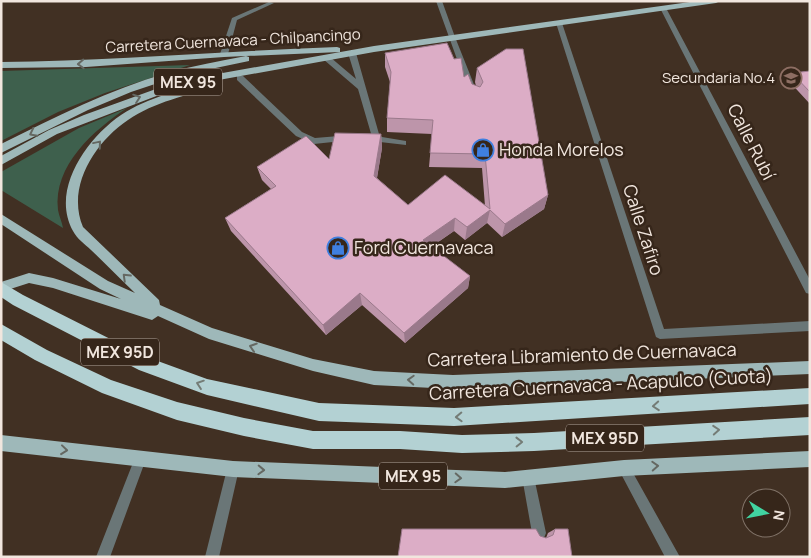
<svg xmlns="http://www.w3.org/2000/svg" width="811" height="558" font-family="Manrope,sans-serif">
	<rect width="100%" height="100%" fill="#413023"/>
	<path fill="#3e604d" d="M190,65L105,93L58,112L1,141V71Z
		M127,108C94,130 53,165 58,210C59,216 62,222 63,228L1,190V172L79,128Z"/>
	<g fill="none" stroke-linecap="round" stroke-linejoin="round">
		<path fill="#6a7677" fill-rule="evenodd" d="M269,2L274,3L237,20L228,54L221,56L220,54L232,18Z
			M450,36L455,37L475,87L474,89H468L467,87L449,37Z
			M349,51L356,53L379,134L382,137L406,141V145L380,142L372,137L358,89L323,59L330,57L356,79L348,53Z
			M237,76H243L302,132L315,138L339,136L342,137V141L314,144L296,136L237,80Z
			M528,471L532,473L534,477L546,533L544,538L539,540L534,538L532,533L522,477L524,473Z"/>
		<path fill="#6a7677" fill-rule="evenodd" d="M436,1H442L455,37L454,38L449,37Z
			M663,6L666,8L810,280V294L806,293L660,8Z
			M559,21L562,23L664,329L810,321V331L660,339L656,337L556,23Z
			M140,453L144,455L146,459L110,557H96L136,455Z
			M624,462L628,464L680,557H665L620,472L618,468L620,464Z
			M233,463L237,465L239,469L219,557H205L227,469L229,465Z"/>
		<path fill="#9eb8b9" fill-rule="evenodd" d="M697,1H720L716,3L374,52L180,87L57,134L1,165V156L49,130L84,115L178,81L374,46Z
			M337,47L340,48V52L224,57L86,67L1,68V62C113,61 225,51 337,47Z
			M246,56L249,57V61L182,75L131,92L88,110L1,153V144C55,117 109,90 167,73C193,66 220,61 246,56Z
			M214,81L219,84L217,86C188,95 154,102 128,120C95,142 66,187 83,227L159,300L160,305L212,328L313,359L374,371L453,375L810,361V374L453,389L374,385L313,371L209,339L158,316L152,320L53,288L29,283L1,292V282L29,273L53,278L121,299L100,289L1,224V214L108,281L135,293C120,279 106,264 91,250C85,244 77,239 73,231C50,190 87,138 121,115C148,97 184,89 214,81Z
			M1,435L233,461L505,472L624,460L810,451V467L624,476L505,488L233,477L1,451Z"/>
		<path fill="#b3d1d3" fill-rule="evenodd" d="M1,282L23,295L144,356L207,379L319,403L454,408L810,388V404L454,426L319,421L207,395L139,370L13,305L1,297Z
			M1,324L47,350L111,380L177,402L244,418L313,431H400L462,435L534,433L810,417V435L534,451L462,453L400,449H313L244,436L177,420L102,393L35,360L1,340Z"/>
	</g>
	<path fill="#bd95aa" d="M385,53L454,59L464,77L472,84L476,86L475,82L477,68L548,195L544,209L502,237L487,223L465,240L454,231L431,247L470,276L468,288L405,343L362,305L326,335L231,231L225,218L271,189L262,180L257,167L329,159L381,134L382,148L377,178L408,205L485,206L482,168L429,167L432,134L387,132V118L390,82L385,67Z
		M810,71V104L787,79L792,73Z
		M555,529L572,557H398L540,536L546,538L548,533Z"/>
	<path fill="#9a798b" d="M381,134L382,148L375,189L374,176Z
		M548,195L544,209L502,237L505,224Z
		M490,210L487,223L465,240L467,227Z
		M455,218L454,231L422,253L423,240Z
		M470,276L468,288L405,343L404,333Z
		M360,293L362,305L326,335L323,325Z"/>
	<path fill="#dcadc6" stroke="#9a798b" d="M447,43L454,59L461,58L464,77L468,74L472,84L480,87L483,82L477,68L506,49H523L548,195L505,224L490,210L467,227L455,218L423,240L470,276L404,333L360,293L323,325L225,218L276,186L257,167L306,136L329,159L335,133L381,134L374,176L408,205L445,175L490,209L485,154L430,153L433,120L387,118L391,72L385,53Z
		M810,71V92L792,73Z
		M402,529H536L540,536L546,538L553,535L555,529H568L572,557H398Z"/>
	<defs><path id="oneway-chevron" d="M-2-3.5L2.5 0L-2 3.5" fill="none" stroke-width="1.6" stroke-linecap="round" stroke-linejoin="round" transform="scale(1.25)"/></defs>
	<g stroke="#656862">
		<use href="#oneway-chevron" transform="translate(81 64) rotate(178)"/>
		<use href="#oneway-chevron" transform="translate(137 98) rotate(-19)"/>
		<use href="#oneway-chevron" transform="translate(33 133) rotate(153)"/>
		<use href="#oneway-chevron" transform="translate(98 144) rotate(-50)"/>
		<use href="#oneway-chevron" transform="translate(126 277) rotate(-136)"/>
		<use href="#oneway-chevron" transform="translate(253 347) rotate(-162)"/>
		<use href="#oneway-chevron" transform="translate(411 380) rotate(-177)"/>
		<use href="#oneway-chevron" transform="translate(64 450) rotate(6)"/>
		<use href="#oneway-chevron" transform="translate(655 466) rotate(-3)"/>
		<use href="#oneway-chevron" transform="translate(261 470) rotate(2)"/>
		<use href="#oneway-chevron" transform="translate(458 478) rotate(3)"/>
	</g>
	<g stroke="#747c76">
		<use href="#oneway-chevron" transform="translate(200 384) rotate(-161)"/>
		<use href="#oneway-chevron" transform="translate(656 406) rotate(176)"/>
		<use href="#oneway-chevron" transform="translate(459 417) rotate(178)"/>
		<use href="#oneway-chevron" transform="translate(716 430) rotate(-4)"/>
		<use href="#oneway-chevron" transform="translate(519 442) rotate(-1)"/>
	</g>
	<defs>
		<g id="school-ring" transform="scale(1.125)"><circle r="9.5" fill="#36261a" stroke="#8d6e63" stroke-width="1.5"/><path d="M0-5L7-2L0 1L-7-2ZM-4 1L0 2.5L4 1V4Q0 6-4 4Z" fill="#8d6e63"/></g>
		<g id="shop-ring" transform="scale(1.125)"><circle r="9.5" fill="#36261a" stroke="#3f7fe0" stroke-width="1.5"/><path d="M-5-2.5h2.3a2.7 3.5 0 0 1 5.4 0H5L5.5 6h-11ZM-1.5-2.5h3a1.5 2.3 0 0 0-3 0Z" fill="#3f7fe0"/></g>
	</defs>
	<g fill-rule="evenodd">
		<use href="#school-ring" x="791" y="78"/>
		<use href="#shop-ring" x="483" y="150"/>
		<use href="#shop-ring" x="338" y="248"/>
	</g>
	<g text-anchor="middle" stroke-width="5" stroke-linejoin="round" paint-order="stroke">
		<g font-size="15" fill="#f1e6de" stroke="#36261a">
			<text transform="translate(233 41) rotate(-3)" y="5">Carretera Cuernavaca - Chilpancingo</text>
		</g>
		<g font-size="15" fill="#f1e6de" stroke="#36261a" text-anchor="end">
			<text x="775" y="83">Secundaria No.4</text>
		</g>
		<g fill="#36261a" stroke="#b9aca3" stroke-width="1">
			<rect x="154" y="68.5" width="68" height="27" rx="4"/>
			<rect x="81" y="338.5" width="78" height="27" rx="4"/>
			<rect x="566" y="424.5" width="78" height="27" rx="4"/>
			<rect x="379" y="462.5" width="68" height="27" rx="4"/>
		</g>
		<g font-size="16" font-weight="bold" fill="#f1e6de">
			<text x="188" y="88">MEX 95</text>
			<text x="120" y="358">MEX 95D</text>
			<text x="605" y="444">MEX 95D</text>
			<text x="413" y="482">MEX 95</text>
		</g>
		<g font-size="18" fill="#f1e6de" stroke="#36261a">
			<text transform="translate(751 142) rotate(63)" y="6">Calle Rubí</text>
			<text transform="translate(643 230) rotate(72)" y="6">Calle Zafiro</text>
			<text transform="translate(582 355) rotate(-2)" y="6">Carretera Libramiento de Cuernavaca</text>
			<text transform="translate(601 385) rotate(-3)" y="6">Carretera Cuernavaca - Acapulco (Cuota)</text>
		</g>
		<g font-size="18" fill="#f1e6de" stroke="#36261a" text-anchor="start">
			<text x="499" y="156">Honda Morelos</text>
			<text x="354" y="254">Ford Cuernavaca</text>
		</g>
	</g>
	<rect width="811" height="558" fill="none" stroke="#f1e6de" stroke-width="5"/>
	<g transform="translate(766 513) rotate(100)"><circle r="24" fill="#36261a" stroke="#817368"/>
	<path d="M0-4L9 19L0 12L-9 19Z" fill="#41d4a1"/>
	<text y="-8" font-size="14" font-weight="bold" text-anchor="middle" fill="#f1e6de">N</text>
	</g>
</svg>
